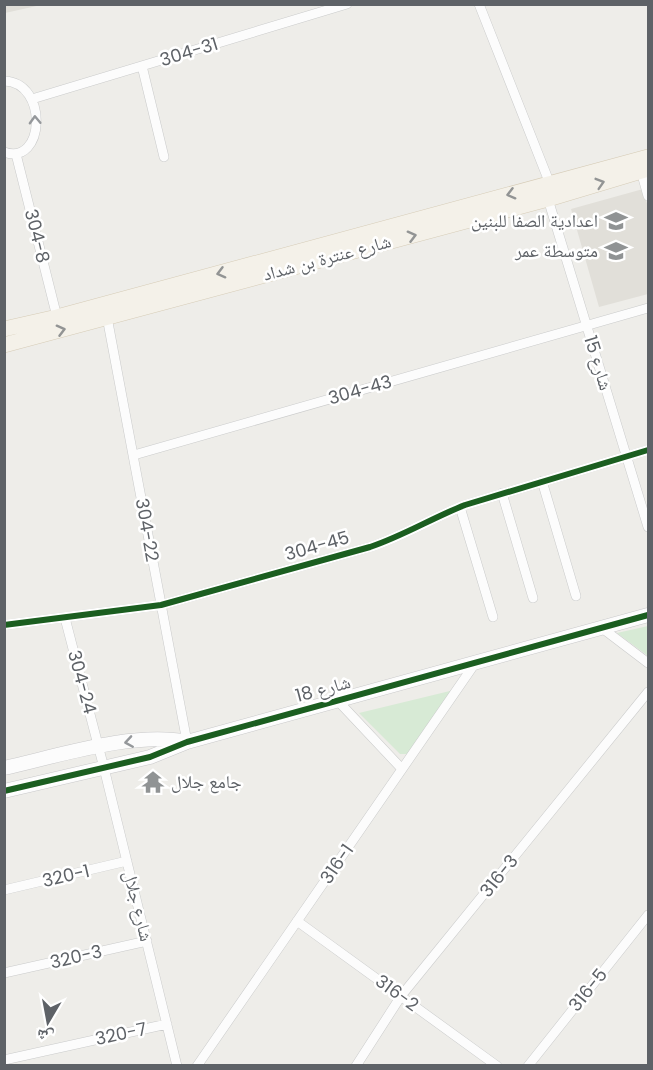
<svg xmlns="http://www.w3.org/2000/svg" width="653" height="1070" font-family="Poppins,'Noto Naskh Arabic',sans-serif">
	<rect width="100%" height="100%" fill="#eeede9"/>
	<path fill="#e1dfd9" d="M5,4H41V5L5,13Z
		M643,189L648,207V294L599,307L571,209Z"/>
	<path fill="#d7ead5" d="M648,626V656L617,633Z
		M454,690L410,754H400L359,713Z"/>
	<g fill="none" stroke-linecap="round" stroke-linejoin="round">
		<g stroke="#cacbcb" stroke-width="10">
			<path id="street" d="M479,4L550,184
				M142,66L164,157
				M4,81C49,82 45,167 4,152
				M32,99L347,4
				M16,154L57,317
				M641,171L648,196
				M548,199L648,527
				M107,317L187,742
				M134,455L648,308
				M542,481L576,596
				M502,493L533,598
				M460,507L493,617
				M65,618L104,768L177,1066
				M4,625L161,605L370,547C403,536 432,518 465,505L648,450
				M602,628L648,663
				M338,701L402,769
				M4,890L127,861
				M297,921L497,1066
				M4,973L147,941
				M4,1060L167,1024
				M197,1066L476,662
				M356,1066L401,996L648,692
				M528,1066L648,915"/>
		</g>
		<g stroke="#c9c9ca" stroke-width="15">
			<path id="secondary" d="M4,768C58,756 134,731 187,742
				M4,791L150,757L187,742L648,615"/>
		</g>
		<g stroke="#d6ccb7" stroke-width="16">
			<path id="primary" d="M4,329L57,317L648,157
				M4,345L548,199L648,169"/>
		</g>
		<use href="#street" stroke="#fcfcfc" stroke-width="9"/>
		<use href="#secondary" stroke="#fcfcfc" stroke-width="14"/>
		<use href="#primary" stroke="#f4f1e9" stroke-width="15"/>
		<g stroke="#fff" stroke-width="10">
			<path id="cycleway" d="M4,625L161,605L370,547C403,536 432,518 465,505L648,450
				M4,791L150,757L187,742L648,615"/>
		</g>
		<use href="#cycleway" stroke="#1b5e20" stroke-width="6"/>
	</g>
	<defs><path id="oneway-chevron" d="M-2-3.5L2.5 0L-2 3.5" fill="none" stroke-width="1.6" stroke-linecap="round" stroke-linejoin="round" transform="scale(1.5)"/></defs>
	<g stroke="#95989b">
		<use href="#oneway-chevron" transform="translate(35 120) rotate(-92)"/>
		<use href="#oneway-chevron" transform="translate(129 742) rotate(171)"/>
	</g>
	<g stroke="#929494">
		<use href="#oneway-chevron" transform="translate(600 183) rotate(-17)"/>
		<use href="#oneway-chevron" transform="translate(511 194) rotate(165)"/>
		<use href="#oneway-chevron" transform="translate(412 236) rotate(-15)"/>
		<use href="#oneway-chevron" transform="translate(221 273) rotate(165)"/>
		<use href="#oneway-chevron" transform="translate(61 330) rotate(-15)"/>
	</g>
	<defs>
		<g id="school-bare" transform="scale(1.8)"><path d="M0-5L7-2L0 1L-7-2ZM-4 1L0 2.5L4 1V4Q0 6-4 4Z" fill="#909394" stroke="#fff" stroke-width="2.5" paint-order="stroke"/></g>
		<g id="temple-bare" transform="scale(1.8)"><path d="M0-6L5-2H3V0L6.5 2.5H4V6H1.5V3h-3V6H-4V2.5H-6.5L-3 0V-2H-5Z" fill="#909394" stroke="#fff" stroke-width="2.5" paint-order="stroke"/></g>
	</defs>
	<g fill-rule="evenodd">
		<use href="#school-bare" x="616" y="221"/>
		<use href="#school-bare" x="616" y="251"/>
		<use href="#temple-bare" x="153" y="782"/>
	</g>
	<g text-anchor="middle" stroke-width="5" stroke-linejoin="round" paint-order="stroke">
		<g font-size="18" fill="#5e6267" stroke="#fff">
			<text transform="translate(189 52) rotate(-17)" y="6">304-31</text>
			<text transform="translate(37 236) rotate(76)" y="6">304-8</text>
			<text transform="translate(327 258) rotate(-15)" y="6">شارع عنترة بن شداد</text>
			<text transform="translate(598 363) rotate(73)" y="6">شارع 15</text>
			<text transform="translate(360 390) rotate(-16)" y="6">304-43</text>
			<text transform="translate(147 530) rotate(80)" y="6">304-22</text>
			<text transform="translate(317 546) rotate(-16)" y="6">304-45</text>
			<text transform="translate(82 682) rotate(75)" y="6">304-24</text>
			<text transform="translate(323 689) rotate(-15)" y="6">شارع 18</text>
			<text transform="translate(337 864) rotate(-55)" y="6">316-1</text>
			<text transform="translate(66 876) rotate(-13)" y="6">320-1</text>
			<text transform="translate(499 876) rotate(-51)" y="6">316-3</text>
			<text transform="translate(138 906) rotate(76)" y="6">شارع جلال</text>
			<text transform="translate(76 957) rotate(-13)" y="6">320-3</text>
			<text transform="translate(588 990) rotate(-51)" y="6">316-5</text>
			<text transform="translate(397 993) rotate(36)" y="6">316-2</text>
			<text transform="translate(121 1034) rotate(-12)" y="6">320-7</text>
		</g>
		<g font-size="18" fill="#5e6267" stroke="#fff" text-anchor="end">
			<text x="598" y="227">اعدادية الصفا للبنين</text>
			<text x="598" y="257">متوسطة عمر</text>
			<text x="171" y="788" text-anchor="start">جامع جلال</text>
		</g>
	</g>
	<rect width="653" height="1070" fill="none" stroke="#5e6267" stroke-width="12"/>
	<g transform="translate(48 1022) rotate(190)" stroke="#ffffff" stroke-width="4.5" paint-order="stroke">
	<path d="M0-4.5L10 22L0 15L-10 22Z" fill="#5e6267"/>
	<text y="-9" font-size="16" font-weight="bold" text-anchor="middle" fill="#5e6267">ش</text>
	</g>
</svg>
